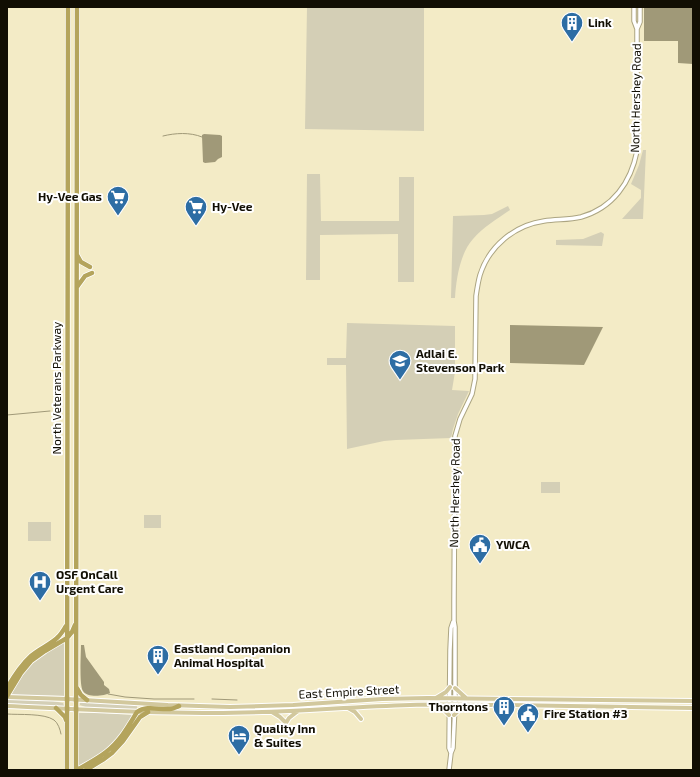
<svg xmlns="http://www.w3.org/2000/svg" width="700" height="777" font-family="'Exo 2',sans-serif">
	<rect width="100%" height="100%" fill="#f3ebc6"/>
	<path fill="#d4cfb6" d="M307,7H424V131L305,129Z
		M643,150H646L643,219H622L641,198V190L631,184L639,165Z
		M307,174H320L321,221H399V177H414V282H398V234L320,235V280H306Z
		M508,206L510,210C497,219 483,227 473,239C460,253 456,280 455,298H451L453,216L484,215L492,214Z
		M601,232L604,234L602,246L556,245V240L583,239Z
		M347,323L455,326V372L452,390L469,391L458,414L453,429L451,438L396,440L384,441L347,449L346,365H327V358H346Z
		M541,482H560V493H541Z
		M144,515H161V528H144Z
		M28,522H51V541H28Z
		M63,643H64V696L12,695C12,692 15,688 17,684C29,663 42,655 63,643Z
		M9,699L53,701L63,703L64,706H62L7,704V700Z
		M81,702L137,705V710H136L88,708L80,705V703Z
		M79,713H104L133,715L120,735L105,750L80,766H79Z"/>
	<path fill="#a09978" d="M644,7H693V64L678,63V41H644Z
		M204,134L220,135L222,136V157L218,159L215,162L205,163L203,162L202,136V135Z
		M510,325L603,327L584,365L510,363Z
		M81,645H84L86,657L104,682V685L109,689L110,693C104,696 87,698 83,691C79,685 81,654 81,645Z"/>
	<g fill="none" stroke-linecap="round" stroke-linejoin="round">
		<path stroke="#a09978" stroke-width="1" d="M163,136C175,133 190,132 202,137
			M7,415L50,411
			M108,694L125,697L154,699H194
			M212,699L237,700
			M7,714C19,715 44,713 54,720C58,723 60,729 61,734"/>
		<g stroke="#aca582" stroke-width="5.5">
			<path id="secondary" d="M637,29L640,22V7
				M451,753L449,748L450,650L451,628L453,622
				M449,770L451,753L453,748L455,705V627L454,621V600L455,436L460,419L472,394L475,379L476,296C477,289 478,282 480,275C489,246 515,225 544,221C557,219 569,220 581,217C613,208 631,182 637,151V29L634,21V7"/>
		</g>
		<g stroke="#fff" stroke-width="6">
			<path id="primary" d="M455,688L466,698
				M7,697L67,699L168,705L230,707L293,705L382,699L428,698L693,701
				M436,698L446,692L450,687
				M7,706C72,709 138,713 203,713C273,714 341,707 410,705C441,704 472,705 503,705C567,706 630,707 693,708
				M438,706L443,709L449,715
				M348,708L355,712L361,719
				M272,712L280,717L286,723L289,718L298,711
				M454,715L464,705"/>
		</g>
		<g stroke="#fff" stroke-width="6">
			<path id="highway" d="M77,255L81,262L90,267
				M77,287L85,276L92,273
				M7,688C14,676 21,665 31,656C40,648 52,644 59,636C62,633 64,629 66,626
				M77,688L81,695L87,700
				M7,696L21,673L31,661L45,651L67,638L72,632L75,625
				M56,708L65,717L66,720
				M67,770L68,7
				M76,770L77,7
				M77,770C87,764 97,759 106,752C120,741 128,727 137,712C147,705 159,710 170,709C173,709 176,707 179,706
				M86,770L104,759L112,753L123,741L140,717L148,712"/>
		</g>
		<use href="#secondary" stroke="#fff" stroke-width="3.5"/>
		<use href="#primary" stroke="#d2c89d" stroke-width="4"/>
		<use href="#highway" stroke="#b4a45c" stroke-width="4.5"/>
	</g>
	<defs>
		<g id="building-pin" transform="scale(1.15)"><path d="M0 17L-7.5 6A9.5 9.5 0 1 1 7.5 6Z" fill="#2d6da4" stroke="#fff"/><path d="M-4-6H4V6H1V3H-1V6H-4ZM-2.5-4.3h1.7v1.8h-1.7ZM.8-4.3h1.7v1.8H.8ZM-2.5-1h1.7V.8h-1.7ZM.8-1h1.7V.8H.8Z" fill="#fff"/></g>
		<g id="supermarket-pin" transform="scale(1.15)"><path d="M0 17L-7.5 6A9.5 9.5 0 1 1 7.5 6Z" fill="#2d6da4" stroke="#fff"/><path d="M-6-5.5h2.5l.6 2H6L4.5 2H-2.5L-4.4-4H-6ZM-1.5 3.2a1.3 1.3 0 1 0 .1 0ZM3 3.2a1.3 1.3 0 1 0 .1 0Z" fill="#fff"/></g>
		<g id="school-pin" transform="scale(1.15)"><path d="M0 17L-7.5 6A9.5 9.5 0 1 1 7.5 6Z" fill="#2d6da4" stroke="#fff"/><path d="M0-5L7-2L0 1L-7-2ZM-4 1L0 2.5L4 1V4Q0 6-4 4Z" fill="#fff"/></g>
		<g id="civic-pin" transform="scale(1.15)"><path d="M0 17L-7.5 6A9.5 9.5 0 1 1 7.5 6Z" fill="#2d6da4" stroke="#fff"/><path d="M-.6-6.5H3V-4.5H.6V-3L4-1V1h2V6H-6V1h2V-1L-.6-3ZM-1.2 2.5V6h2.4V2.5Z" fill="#fff"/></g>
		<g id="hospital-pin" transform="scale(1.15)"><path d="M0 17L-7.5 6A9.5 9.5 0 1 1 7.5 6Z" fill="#2d6da4" stroke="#fff"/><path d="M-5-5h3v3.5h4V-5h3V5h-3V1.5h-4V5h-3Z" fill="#fff"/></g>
		<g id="hotel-pin" transform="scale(1.15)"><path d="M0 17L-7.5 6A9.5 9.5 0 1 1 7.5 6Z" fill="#2d6da4" stroke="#fff"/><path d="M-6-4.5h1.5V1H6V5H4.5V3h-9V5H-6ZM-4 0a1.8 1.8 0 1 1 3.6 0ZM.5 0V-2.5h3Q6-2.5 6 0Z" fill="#fff"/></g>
	</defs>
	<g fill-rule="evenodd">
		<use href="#building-pin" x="572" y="23"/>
		<use href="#supermarket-pin" x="118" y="197"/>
		<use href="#supermarket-pin" x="196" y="207"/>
		<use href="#school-pin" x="400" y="361"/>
		<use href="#civic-pin" x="480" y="545"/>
		<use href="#hospital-pin" x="40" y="582"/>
		<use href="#building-pin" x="158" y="656"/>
		<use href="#building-pin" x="504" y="707"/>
		<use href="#civic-pin" x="528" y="714"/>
		<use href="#hotel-pin" x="239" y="736"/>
	</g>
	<g text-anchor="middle" stroke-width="4" stroke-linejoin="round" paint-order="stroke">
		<g font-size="12" font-weight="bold" fill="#110e03" stroke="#fff" text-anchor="start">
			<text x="588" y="27">Link</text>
			<text x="102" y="201" text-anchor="end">Hy-Vee Gas</text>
			<text x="212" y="211">Hy-Vee</text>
			<text x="416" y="358">Adlai E.<tspan x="416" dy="14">Stevenson Park</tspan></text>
			<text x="496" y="549">YWCA</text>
			<text x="56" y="579">OSF OnCall<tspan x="56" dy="14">Urgent Care</tspan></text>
			<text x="174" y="653">Eastland Companion<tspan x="174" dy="14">Animal Hospital</tspan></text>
			<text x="488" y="711" text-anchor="end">Thorntons</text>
			<text x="544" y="718">Fire Station #3</text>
			<text x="254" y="733">Quality Inn<tspan x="254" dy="14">&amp; Suites</tspan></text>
		</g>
		<g font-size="12" fill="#110e03" stroke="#fff">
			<text transform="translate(636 98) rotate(-89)" y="4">North Hershey Road</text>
			<text transform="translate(57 388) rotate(-90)" y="4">North Veterans Parkway</text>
			<text transform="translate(455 493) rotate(-89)" y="4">North Hershey Road</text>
			<text transform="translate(349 692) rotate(-3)" y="4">East Empire Street</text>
		</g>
	</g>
	<rect width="700" height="777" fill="none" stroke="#110e03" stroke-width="16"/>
</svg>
